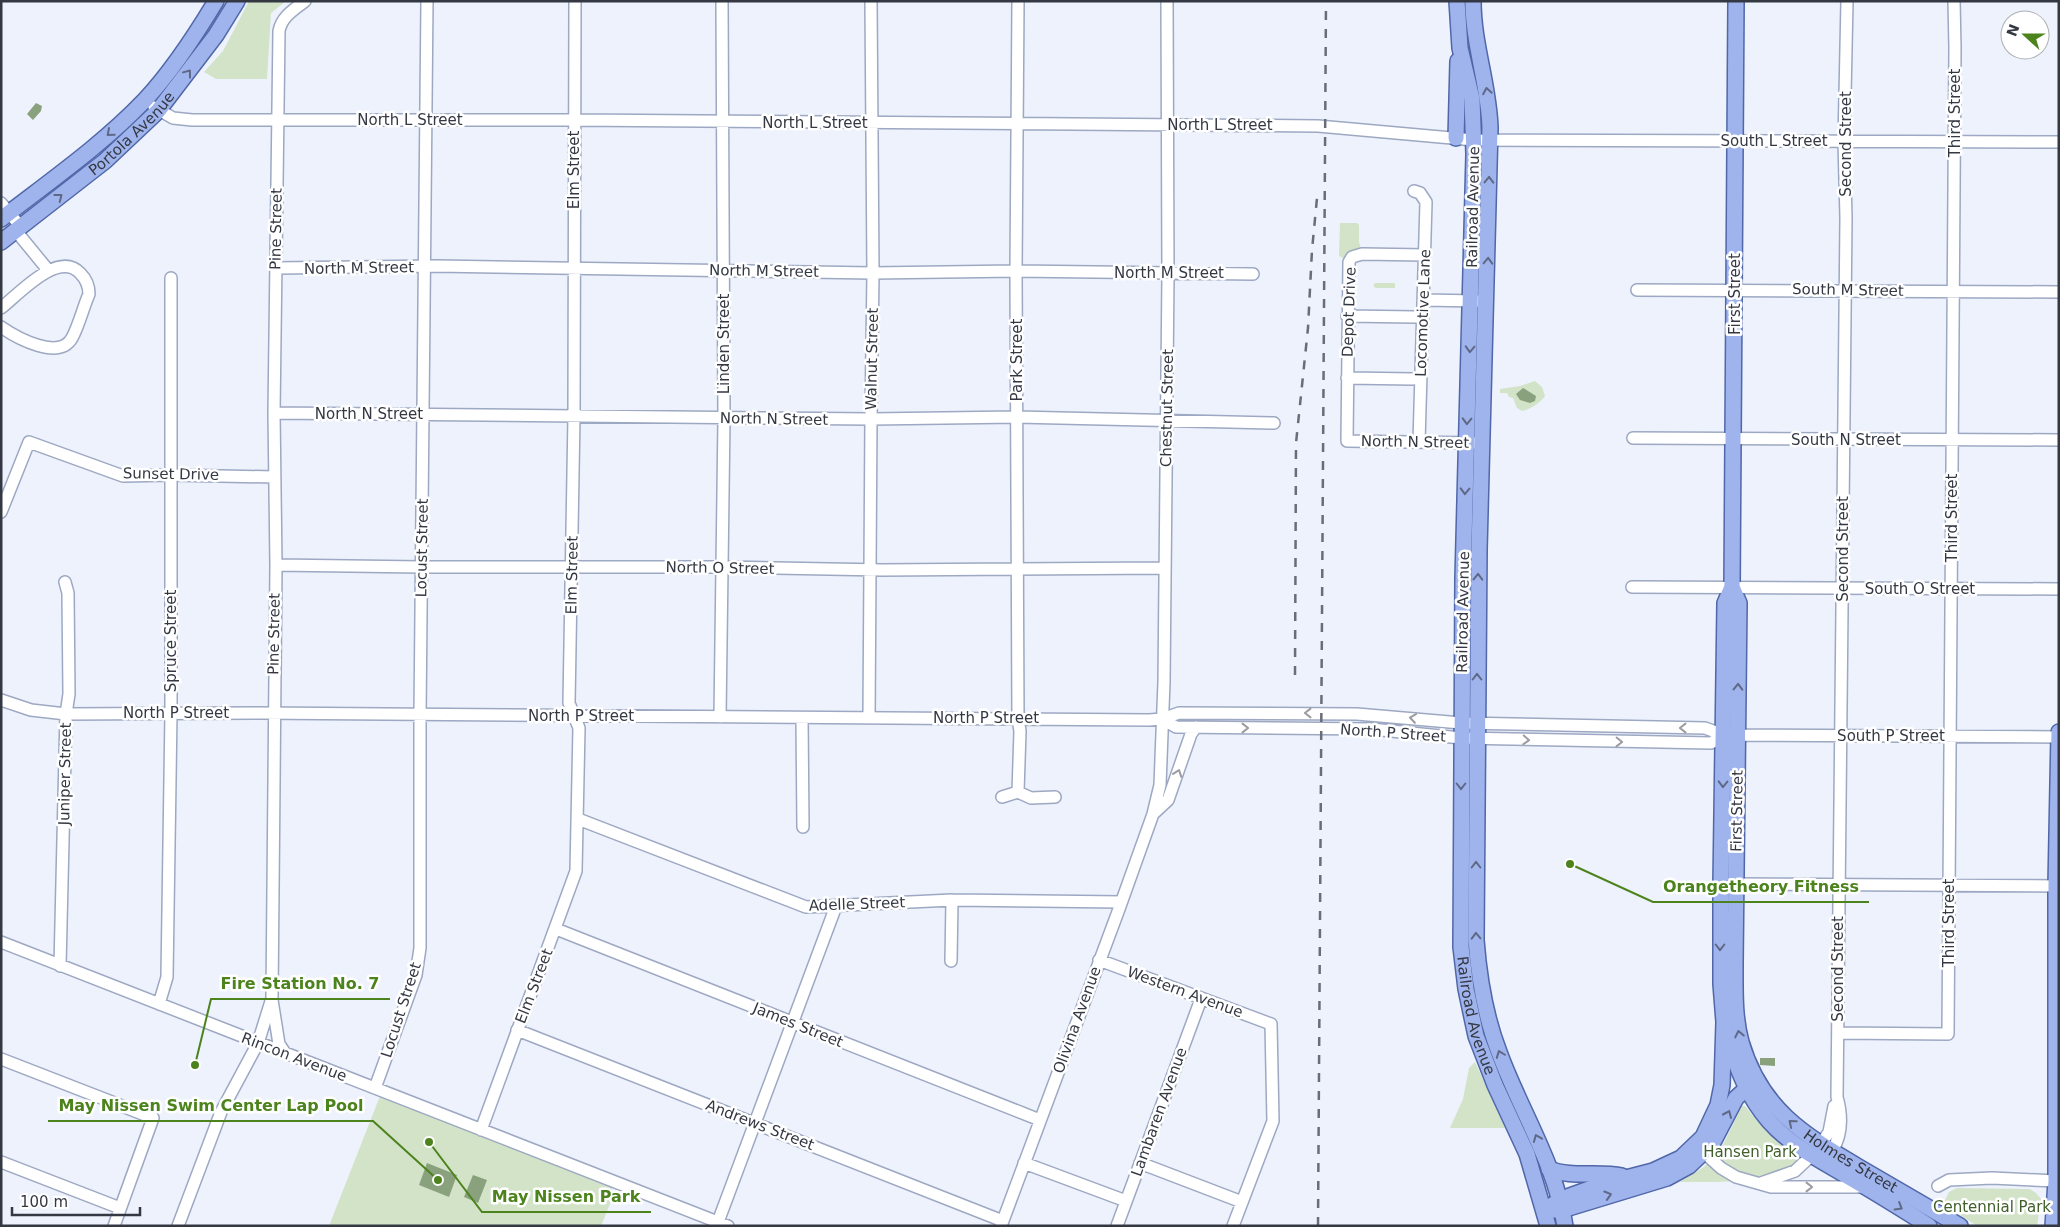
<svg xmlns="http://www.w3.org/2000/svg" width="2060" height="1227" font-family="'DejaVu Sans',sans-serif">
	<rect width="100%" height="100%" fill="#edf2fd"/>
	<path fill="#d2e3c8" d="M249,1H286L271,13L267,79H216L204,72L223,51Z
		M1340,223H1357L1359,225V242L1361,249L1345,259L1339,256Z
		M1375,283H1395V288H1376L1373,286Z
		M1535,381L1542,387L1545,396C1540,403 1531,409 1522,411L1517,408L1513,398L1509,397L1507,393H1500V389L1520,386Z
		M1475,1062L1505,1128H1450L1463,1099L1469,1068Z
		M380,1096L613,1187L609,1197L612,1199L601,1226H329Z
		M1742,1106H1745C1761,1127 1780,1143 1801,1159C1772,1185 1717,1182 1680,1182L1704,1167L1721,1149Z
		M1957,1188L2030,1189L2036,1193L2041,1199L2037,1226H1977L1943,1204L1949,1192Z"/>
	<path fill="#8aa17d" d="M36,103L42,106L41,111L33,120L27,114Z
		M1523,388L1536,396L1535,401L1530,403L1520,400L1516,394Z
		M1760,1058H1775V1066L1760,1065Z
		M427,1163L457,1175L449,1197L419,1185Z
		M473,1175L487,1180L478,1203L464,1197Z"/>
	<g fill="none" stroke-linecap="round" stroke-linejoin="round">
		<g stroke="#9da8c2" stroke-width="14">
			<path id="minor" d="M154,107L173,118L192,120H575L1318,126L1474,140L2059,142
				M1414,191L1420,193L1426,202L1419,442
				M1,203L21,227
				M16,231L48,270
				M1425,255L1362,254L1352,257L1349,262L1347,441L1475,443
				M276,268L437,266L873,273L1016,271L1253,274
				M1637,290L2059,292
				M1424,300L1478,301
				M1,308C19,294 58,250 80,273C86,279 89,285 89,294C83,308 79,325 72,338C59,361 17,338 1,327
				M1347,316L1415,317
				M1347,378L1413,379
				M274,413L871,419L1017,417L1274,423
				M1633,438L2059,440
				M1,512L29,442L123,476L171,475L274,477
				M276,565L422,567H721L882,570L1165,568
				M1632,587L2059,589
				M1,700L31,710L66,714L259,713L1149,720L1162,719L1179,713L1357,714L1461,723L1705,728L1724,735L2059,737
				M720,717L724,418L722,1
				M869,717L871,419L873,273L871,1
				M802,718L803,827
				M1162,719L1176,727L1371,729L1461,738L1711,743L1724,735
				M1018,792L1020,731L1018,719L1016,271L1018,1
				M1002,797L1018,792L1031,798L1055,797
				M1154,813L1168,800L1191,734L1196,727
				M578,819L806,907L952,900L1121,902
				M1730,884L2059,886
				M556,929L1040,1120
				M1,942L728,1226
				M1099,960L1271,1024L1273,1121L1233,1226
				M951,961L952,900
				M60,966L66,714L69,694L68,593L65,582
				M272,1000L279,1044L285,1053
				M159,1004L167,977L171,713V278
				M517,1030L1003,1221
				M1838,1033L1948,1034L1955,48L1954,1
				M1,1059L153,1118L114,1226
				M375,1088L416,975L420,948V715L427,1
				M481,1130L576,871L579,728L569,703L574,416L575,1
				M1821,1144L1829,1132L1834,1106
				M1699,1148L1721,1168L1736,1177L1771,1187H1865
				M1,1162L120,1208
				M1024,1163L1126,1201
				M1140,1163L1242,1202
				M1761,1183L1795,1171L1812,1155L1832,1151C1842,1135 1842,1115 1837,1097L1846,218L1844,142L1847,1
				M1938,1186L1949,1180L1992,1178L2056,1181
				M718,1222L836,906
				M178,1226L221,1112L258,1043L272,998L276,565L274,413L279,31C282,16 294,10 305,1
				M1001,1226L1119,909L1153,814L1160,785L1164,682L1168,274L1167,1
				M1117,1226L1201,999"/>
		</g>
		<g stroke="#5067a9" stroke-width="18">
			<g id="major">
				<path id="s1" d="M1457,1L1460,48L1472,99L1474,154L1463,578L1461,947L1466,989L1476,1036L1495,1085L1527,1154L1548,1226"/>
				<path d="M1473,1C1473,45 1489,85 1490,128L1479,550L1476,940C1479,979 1485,1016 1499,1052C1520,1110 1556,1164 1565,1226"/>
				<path id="s2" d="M1736,1L1732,587L1739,603L1735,963C1735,989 1734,1017 1741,1042C1762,1113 1808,1137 1867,1172C1898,1190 1929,1208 1960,1226"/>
				<path d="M1456,138L1458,61"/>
				<path d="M1,219C50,181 102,145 145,100C172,71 195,36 216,1"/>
				<path id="s3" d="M1,242L105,161L158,111L216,35L237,1"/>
				<path d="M1728,1035C1735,1065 1748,1097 1769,1121C1790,1145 1820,1160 1847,1176C1875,1192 1902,1209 1929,1226"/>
				<path d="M1549,1169C1571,1178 1599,1171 1622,1176"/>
				<path d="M1552,1205L1567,1197L1603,1184L1653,1171L1681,1158L1703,1137L1718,1105L1722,1085L1724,1022L1721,984V884L1725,603L1732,587"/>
				<path d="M1553,1210H1562L1667,1178L1689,1166L1712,1144L1736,1098L1754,1082"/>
				<path d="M2053,1226L2056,1181V886L2059,732"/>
			</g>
		</g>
		<use href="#minor" stroke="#fff" stroke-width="11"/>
		<use href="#major" stroke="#9fb3ec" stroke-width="15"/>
		<path stroke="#696d78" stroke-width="2.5" stroke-dasharray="9 9" stroke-linecap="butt" d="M1295,675L1296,443L1308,328L1312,250L1317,198
			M1318,1226L1326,1"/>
	</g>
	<defs><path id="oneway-chevron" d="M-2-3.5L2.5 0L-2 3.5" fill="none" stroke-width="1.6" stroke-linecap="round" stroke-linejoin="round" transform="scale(1.25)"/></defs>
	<g stroke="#5f6987">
		<use href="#oneway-chevron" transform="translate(188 73) rotate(-53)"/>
		<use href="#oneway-chevron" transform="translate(1487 91) rotate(-100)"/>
		<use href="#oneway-chevron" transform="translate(110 133) rotate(139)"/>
		<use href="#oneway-chevron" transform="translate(1489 180) rotate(-89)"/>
		<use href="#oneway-chevron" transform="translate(59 197) rotate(-38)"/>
		<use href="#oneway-chevron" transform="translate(1488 261) rotate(-88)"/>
		<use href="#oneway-chevron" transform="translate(1470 349) rotate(92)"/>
		<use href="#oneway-chevron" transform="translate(1467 421) rotate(92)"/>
		<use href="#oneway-chevron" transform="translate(1465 491) rotate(92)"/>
		<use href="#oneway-chevron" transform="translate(1478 577) rotate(-89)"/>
		<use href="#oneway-chevron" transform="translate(1477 677) rotate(-90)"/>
		<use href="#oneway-chevron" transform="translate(1738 687) rotate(-89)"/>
		<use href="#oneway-chevron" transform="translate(1723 784) rotate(91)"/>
		<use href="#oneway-chevron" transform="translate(1461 786) rotate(90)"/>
		<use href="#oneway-chevron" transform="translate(1476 865) rotate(-90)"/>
		<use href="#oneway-chevron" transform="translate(1476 936) rotate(-92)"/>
		<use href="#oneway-chevron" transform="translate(1720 947) rotate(90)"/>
		<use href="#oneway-chevron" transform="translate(1739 1034) rotate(-102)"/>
		<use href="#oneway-chevron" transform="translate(1500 1054) rotate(-111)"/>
		<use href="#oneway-chevron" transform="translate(1728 1114) rotate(-66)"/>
		<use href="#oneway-chevron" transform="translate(1792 1123) rotate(-140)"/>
		<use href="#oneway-chevron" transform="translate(1537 1138) rotate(-112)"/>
		<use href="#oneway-chevron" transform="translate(1608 1195) rotate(-17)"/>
		<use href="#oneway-chevron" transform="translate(1899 1207) rotate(31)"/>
	</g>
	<g stroke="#9a9ca1">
		<use href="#oneway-chevron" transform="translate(1308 713) rotate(-180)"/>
		<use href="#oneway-chevron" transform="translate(1413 718) rotate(-172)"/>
		<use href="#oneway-chevron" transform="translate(1245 728)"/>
		<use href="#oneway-chevron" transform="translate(1683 728) rotate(-180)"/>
		<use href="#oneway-chevron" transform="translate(1526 740) rotate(3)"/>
		<use href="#oneway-chevron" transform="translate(1619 742) rotate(1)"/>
		<use href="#oneway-chevron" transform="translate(1178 773) rotate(-70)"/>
		<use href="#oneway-chevron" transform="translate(1809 1187)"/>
	</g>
	<g text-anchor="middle" stroke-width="5" stroke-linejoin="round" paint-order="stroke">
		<g font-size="15" fill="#343843" stroke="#fff">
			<text transform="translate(1955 113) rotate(-90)" y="5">Third Street</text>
			<text x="410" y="125">North L Street</text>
			<text x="815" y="128">North L Street</text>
			<text x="1220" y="130">North L Street</text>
			<text dy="5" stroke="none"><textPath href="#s3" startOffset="170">Portola Avenue</textPath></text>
			<text x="1774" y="146">South L Street</text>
			<text transform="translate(1846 144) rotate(-90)" y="5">Second Street</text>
			<text transform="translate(574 170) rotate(-90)" y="5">Elm Street</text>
			<text transform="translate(1473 207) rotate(-89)" y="5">Railroad Avenue</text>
			<text transform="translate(276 229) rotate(-89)" y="5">Pine Street</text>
			<text transform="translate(359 268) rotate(-1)" y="5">North M Street</text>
			<text transform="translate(764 271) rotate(1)" y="5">North M Street</text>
			<text x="1169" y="278">North M Street</text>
			<text transform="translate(1848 290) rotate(1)" y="5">South M Street</text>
			<text transform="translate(1735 294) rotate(-90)" y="5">First Street</text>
			<text transform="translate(1349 312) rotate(-88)" y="5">Depot Drive</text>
			<text transform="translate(1423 313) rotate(-88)" y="5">Locomotive Lane</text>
			<text transform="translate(724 344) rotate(-90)" y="5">Linden Street</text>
			<text transform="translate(872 359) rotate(-89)" y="5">Walnut Street</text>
			<text transform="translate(1017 360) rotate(-90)" y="5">Park Street</text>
			<text transform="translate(1167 408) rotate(-89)" y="5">Chestnut Street</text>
			<text x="369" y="419">North N Street</text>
			<text transform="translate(774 419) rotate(1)" y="5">North N Street</text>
			<text x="1846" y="445">South N Street</text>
			<text transform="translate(1415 442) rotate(1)" y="5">North N Street</text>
			<text transform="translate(171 474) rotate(1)" y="5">Sunset Drive</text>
			<text transform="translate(1952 518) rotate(-90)" y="5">Third Street</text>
			<text transform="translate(422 548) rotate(-89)" y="5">Locust Street</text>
			<text transform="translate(1843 549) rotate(-90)" y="5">Second Street</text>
			<text transform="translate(720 568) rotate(1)" y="5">North O Street</text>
			<text transform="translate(572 575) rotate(-89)" y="5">Elm Street</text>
			<text x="1920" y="594">South O Street</text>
			<text transform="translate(1463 612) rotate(-89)" y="5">Railroad Avenue</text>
			<text transform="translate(274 634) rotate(-89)" y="5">Pine Street</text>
			<text transform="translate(171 641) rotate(-90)" y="5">Spruce Street</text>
			<text x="176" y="718">North P Street</text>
			<text x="581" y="721">North P Street</text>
			<text x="986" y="723">North P Street</text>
			<text transform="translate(1393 733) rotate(4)" y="5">North P Street</text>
			<text x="1891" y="741">South P Street</text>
			<text transform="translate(65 774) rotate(-89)" y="5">Juniper Street</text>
			<text transform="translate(1737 811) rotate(-89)" y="5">First Street</text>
			<text transform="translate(857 904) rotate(-2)" y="5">Adelle Street</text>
			<text transform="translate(1949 923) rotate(-90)" y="5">Third Street</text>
			<text transform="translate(1838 969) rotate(-90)" y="5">Second Street</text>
			<text transform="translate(534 986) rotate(-69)" y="5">Elm Street</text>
			<text transform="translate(1185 992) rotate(20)" y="5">Western Avenue</text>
			<text transform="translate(401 1010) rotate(-72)" y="5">Locust Street</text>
			<text dy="5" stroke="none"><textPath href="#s1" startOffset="1018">Railroad Avenue</textPath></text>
			<text transform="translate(1077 1020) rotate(-70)" y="5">Olivina Avenue</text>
			<text transform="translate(798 1025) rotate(22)" y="5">James Street</text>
			<text transform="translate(294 1057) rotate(21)" y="5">Rincon Avenue</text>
			<text transform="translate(1159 1112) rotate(-70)" y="5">Lambaren Avenue</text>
			<text transform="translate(760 1125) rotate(21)" y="5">Andrews Street</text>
			<text dy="5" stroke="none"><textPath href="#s2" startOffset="1210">Holmes Street</textPath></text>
		</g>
		<g font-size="15" fill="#405f2a" stroke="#fff">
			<text x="1750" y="1157">Hansen Park</text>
			<text x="1992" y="1212">Centennial Park</text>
		</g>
	</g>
	<path fill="none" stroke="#4c831c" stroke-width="2" d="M1570 864L1653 902H1869M195 1065L211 999H390M438 1180L373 1121H48M429 1142L482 1212H651"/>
	<g fill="#4c831c" stroke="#fff" stroke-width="2">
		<circle cx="1570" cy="864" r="5"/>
		<circle cx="195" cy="1065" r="5"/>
		<circle cx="438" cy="1180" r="5"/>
		<circle cx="429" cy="1142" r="5"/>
	</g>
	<g font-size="16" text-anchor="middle" font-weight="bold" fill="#4c831c" stroke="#fff" stroke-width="5" stroke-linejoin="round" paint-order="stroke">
		<text x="1761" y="892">Orangetheory Fitness</text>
		<text x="300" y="989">Fire Station No. 7</text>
		<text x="211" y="1111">May Nissen Swim Center Lap Pool</text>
		<text x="566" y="1202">May Nissen Park</text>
	</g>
	<rect width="2060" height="1227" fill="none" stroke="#343843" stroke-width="5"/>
	<g transform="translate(2025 35) rotate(291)"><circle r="24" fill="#ffffff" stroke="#aeafb4"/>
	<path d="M0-4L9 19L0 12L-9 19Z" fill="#4c831c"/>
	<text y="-8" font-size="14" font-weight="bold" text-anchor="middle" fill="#343843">N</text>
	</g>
	<path d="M12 1207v8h128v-8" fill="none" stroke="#343843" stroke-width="2.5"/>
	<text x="20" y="1207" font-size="15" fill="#343843" stroke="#ffffff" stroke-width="4" paint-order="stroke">100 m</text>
</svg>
